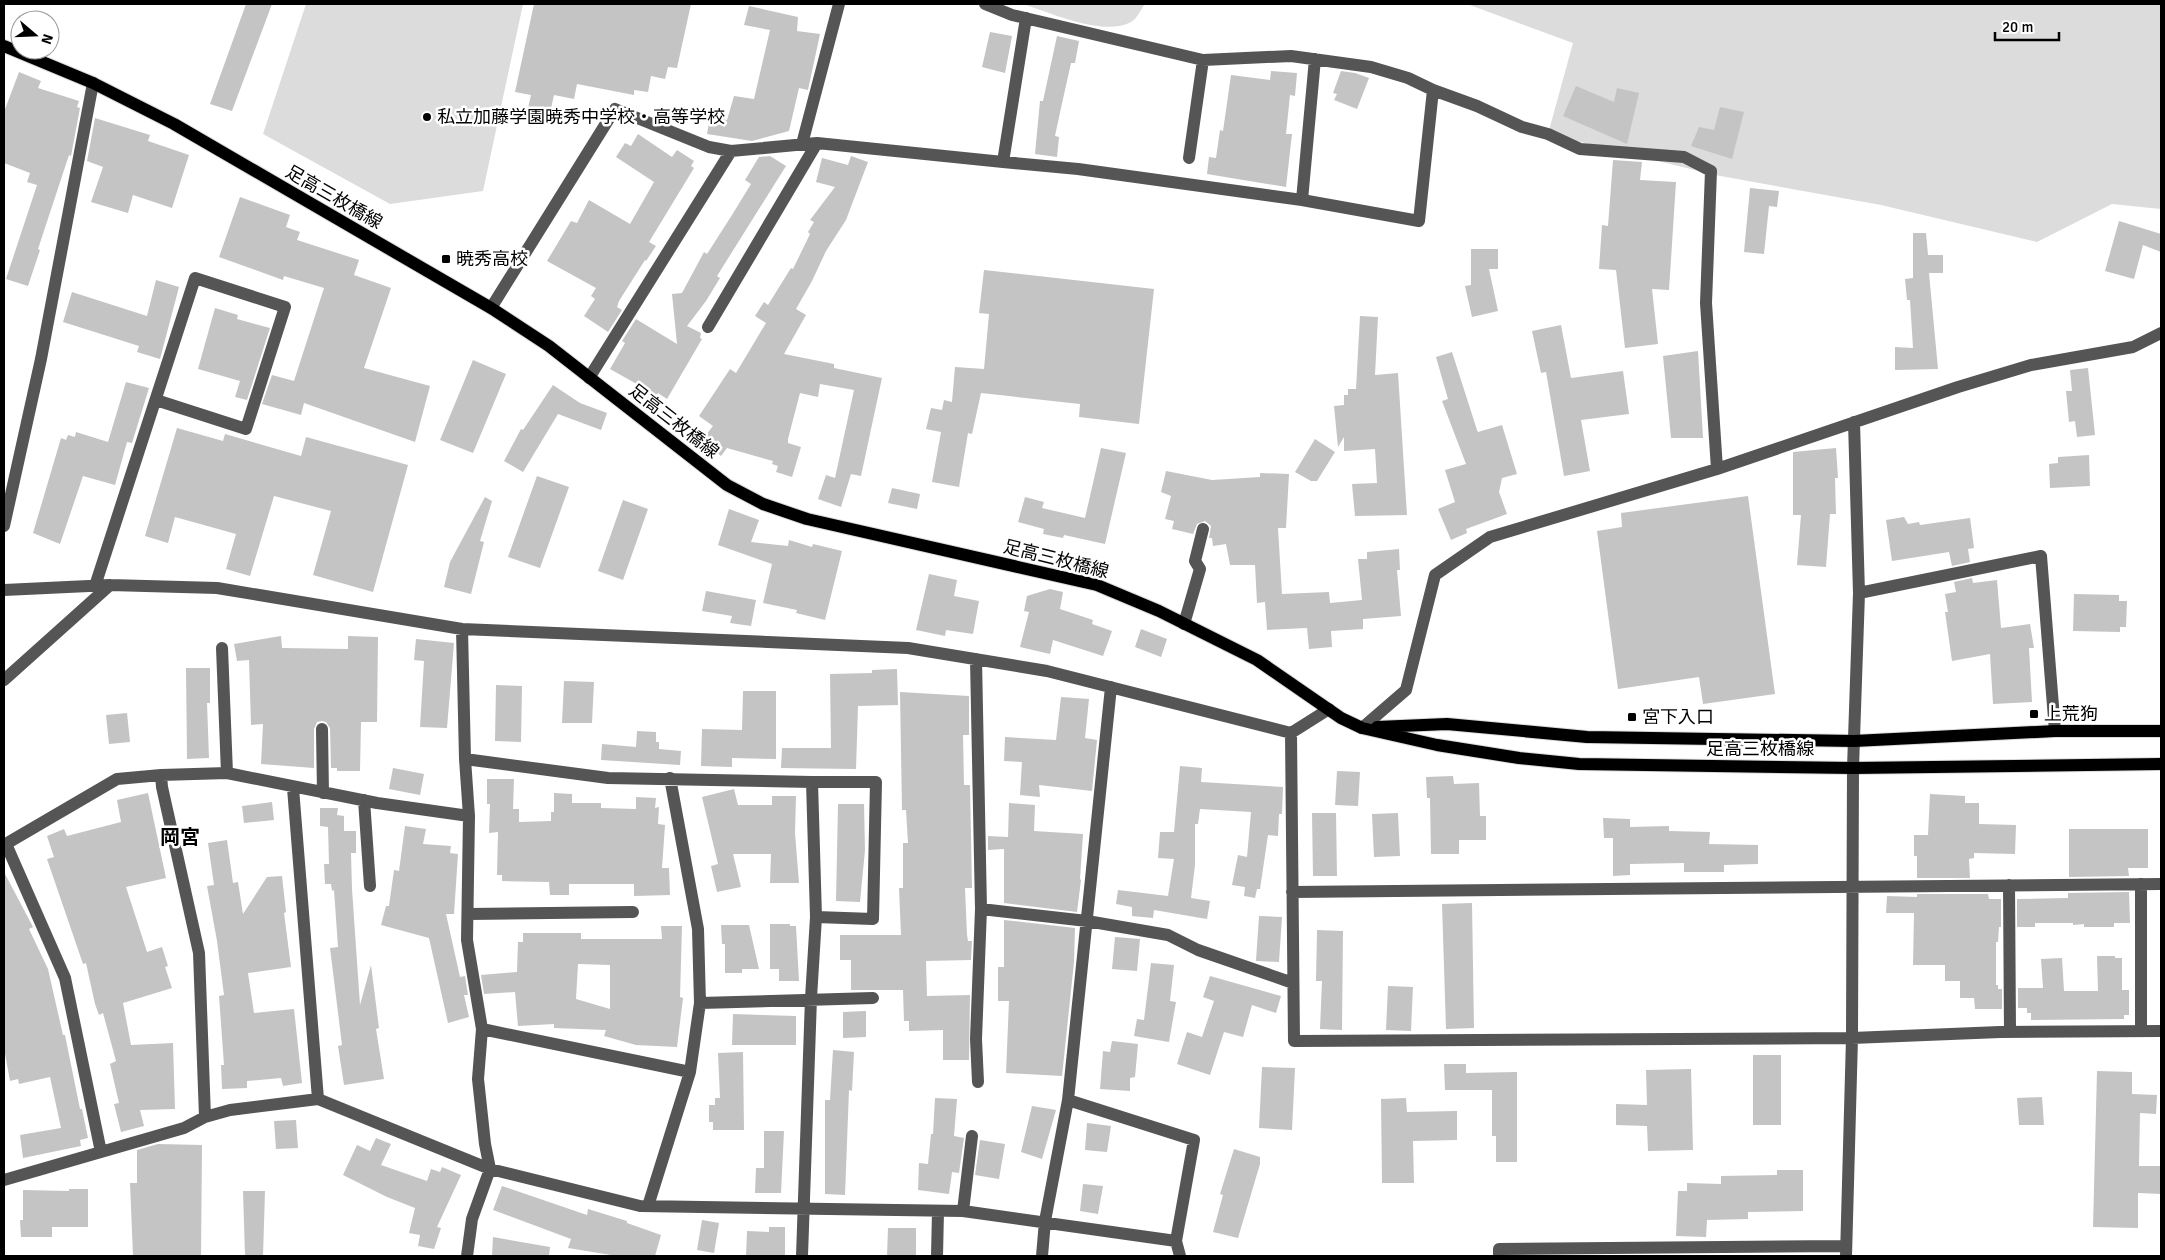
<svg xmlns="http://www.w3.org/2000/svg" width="2165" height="1260" font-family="Signika,'Noto Sans JP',sans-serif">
	<rect width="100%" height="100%" fill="#fff"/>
	<path fill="#dcdcdc" d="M306,4H523L483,191L390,204L263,134Z
		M1023,4H1145C1141,9 1137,19 1131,22C1104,37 1051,13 1023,4Z
		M1467,4H2161V209L2112,204L2037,242L1881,205L1715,175L1548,134L1573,43Z"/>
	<path fill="#c4c4c4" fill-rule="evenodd" d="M246,4H272L232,111L210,104Z
		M534,4H691L677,68L668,67L665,79L651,76L648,92L634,90V95L577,84L574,99L554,95L550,113L528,108L531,95L515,92Z
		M749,6L798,17L797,31L820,34L808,90L799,88L789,131L752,141L707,134L710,117L727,120L734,96L754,99L770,30L744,25Z
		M990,32L1012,36L1005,73L982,67Z
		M1057,36L1079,41L1075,63H1071L1061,108L1055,136L1059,137L1057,157L1035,154L1040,101H1043Z
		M1271,71L1297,73L1295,96L1290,95L1286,134H1292L1286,187L1207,174L1209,157L1216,158L1220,130L1223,131L1231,75L1270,80Z
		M1341,71L1355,73L1369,78L1357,109L1334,100L1337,94L1333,93Z
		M19,72L41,81L38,88L79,101L77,107L80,108L71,156L69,155L38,249L40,250L28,286L6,279L37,185L27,182L30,173L4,163V112Z
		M1576,86L1614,102L1617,88L1639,93L1627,144L1563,116Z
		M1720,107L1744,112L1732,159L1691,146L1699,127L1714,130Z
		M95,118L150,135L148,141L189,155L172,208L133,195L128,213L91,202L103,167L87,161Z
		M638,134L672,157L677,150L694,161L691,166L694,168L649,242L656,246L646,261L645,260L619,301L617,307L622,310L608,332L584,316L595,299L591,296L596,288L547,261L571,221L577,223L589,200L630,224L654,182L616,157L625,143L631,146Z
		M770,156L786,166L717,276L720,278L706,301L687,326L701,333L700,338L702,339L667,399L658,393L654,399L640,391L642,387L610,369L625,343L622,341L636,319L677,344L672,294L682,293L704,252L707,254L732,215L751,184L745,180L759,157Z
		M851,156L868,162L846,220L826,251L812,281L796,309L806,315L784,354L834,364V368L882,378L861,476L851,474L841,507L818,499L826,475L835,478L854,390L820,384L818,397L800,393L788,439V443L801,447L792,477L776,472L778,466L772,464L773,461L727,448L721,456L701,441L713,426L699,416L730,369L736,373L766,323L755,316L764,302L768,305L791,268L793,269L810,234L808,232L814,222L810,220L835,187L816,182L822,158L848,165Z
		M1613,160L1642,162L1640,180L1676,182L1669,290L1652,289L1658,344L1625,348L1616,270L1599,269L1602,225L1608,226Z
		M1750,188L1779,191L1777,207L1769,206L1764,254L1744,252Z
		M240,197L290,215L286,227L300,232L297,240L359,260L354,275L391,288L364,368L430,386L415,442L304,403L301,415L262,404L272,375L294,381L324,288L284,276L283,280L219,257Z
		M2119,221L2161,234V252L2143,245L2134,279L2105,271Z
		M1913,233H1926L1928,255H1943V273H1929L1938,369L1895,370V347L1913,348L1910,300H1907L1905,279L1913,278Z
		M1471,249H1498V269H1489L1498,311L1472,317L1465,286L1471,285Z
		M984,270L1154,289L1139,424L1079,417L1080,404L981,393L972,434L968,433L959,487L932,482L941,432L926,429L931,408L942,410L944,400L952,402L955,367L984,369L989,314L979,313Z
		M156,280L179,287L160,359L137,352L139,346L63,322L72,292L147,316Z
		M215,308L238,315L237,319L270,328L247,400L235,397L240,381L198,369Z
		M1360,316L1378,317L1375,375L1398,373L1407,515L1355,516L1352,484L1377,483L1375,449L1344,451V437L1338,447L1334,406L1344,405V395H1348V389H1356Z
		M1561,325L1571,378L1623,371L1629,414L1581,420L1590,471L1564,476L1546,372L1541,373L1532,331Z
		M1698,351L1703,438H1671L1663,356Z
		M1452,352L1477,430L1478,432L1502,425L1517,474L1502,478L1499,492L1507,514L1466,529L1467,533L1451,540L1438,509L1455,502L1445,470L1466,464L1442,401L1448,399L1436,357Z
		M473,360L506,374L473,453L440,440Z
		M2088,368L2095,435L2077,437L2075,421L2069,422L2066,391H2072L2070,370Z
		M126,382L149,388L132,443L127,442L115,485L83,476L60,544L33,533L61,438L66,440L68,435L75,437L76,432L108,442Z
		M553,385L580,403L607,413L601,430L558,414L523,472L504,461L521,429L523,430Z
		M177,428L223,441L225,434L301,456L306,437L408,465L373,592L313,575L331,511L274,496L250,576L226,569L236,534L175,517L168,543L145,536Z
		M1315,439L1335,452L1317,481H1311L1295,472Z
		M1101,448L1126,453L1105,544L1064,535L1063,538L1043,534L1044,529L1018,522L1025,497L1044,502L1042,508L1085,518Z
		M1836,448L1838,478H1835L1836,514H1830L1826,567L1797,565L1801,515H1793V452Z
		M2089,455L2090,486L2050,488L2049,464L2058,463V457Z
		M1166,471L1212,480L1260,477V473L1289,474L1286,528H1278L1282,594L1329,592L1330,603L1362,600L1358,559H1367V552L1399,549L1400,570H1397L1401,616L1363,619V629L1331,631L1332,647L1309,649L1307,628L1267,630L1265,602L1257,603L1255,565H1230L1226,544L1213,546L1212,538H1209L1211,526L1205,521L1197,524L1193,534L1172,529L1174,521L1165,519L1171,496L1161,492Z
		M537,476L569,487L540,568L508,557Z
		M892,488L920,494L917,509L888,503Z
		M1748,496L1775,694L1703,704L1699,677L1618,689L1597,531L1622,527L1621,513Z
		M485,497L492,501L480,541L484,542L471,594L444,587L450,562Z
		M623,500L648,509L623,580L598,571Z
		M729,509L759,520L751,542L788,546L789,540L812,547L813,544L842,551L825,620L796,613L797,610L763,603L772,564L718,545Z
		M1904,517L1908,524L1919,522L1920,525L1970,518L1974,548L1968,549L1970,562L1952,566L1949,552L1892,561L1886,520Z
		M929,574L957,580L954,596L979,601L973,634L946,630L945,636L916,630Z
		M1972,578L1973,583L1997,580L2001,628L2030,624L2034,648H2029L2032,702L1993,704L1990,654L1952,661L1945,612H1948L1945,594L1956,592L1954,582Z
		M1050,589L1063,592L1060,609L1093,620L1092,624L1112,631L1103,656L1053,640L1050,654L1020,647L1029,612L1024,611L1027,596Z
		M706,591L756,600L751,626L730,623L732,616L702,611Z
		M2074,594L2119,595V601H2127L2126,627H2120V632L2073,631Z
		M1141,629L1167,639L1161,657L1135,647Z
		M281,636L282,648L348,649V636L378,637L377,722H361L360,771H337V768H331L330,728L326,722L322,721L317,722L314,729V768L261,764L263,724L251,725L249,660L237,661L234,644Z
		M416,639L454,643L447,728L420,727L424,661L414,660Z
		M186,668H210V703H207L209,758L187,759Z
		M897,669L898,705L858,706L856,769L781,768L782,748H831L830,674L872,673V670Z
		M564,681L594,682L592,723H562Z
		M496,685L522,686L521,742L495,741Z
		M743,691H776V759L732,758V767L701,766L702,729L742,730Z
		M900,692L969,696V735H963L964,785H970L972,888H965L967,935L968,941H972L971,960L926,961L927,996L970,995L969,1060H943V1030L909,1031V1021H904L903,990H851V960H840V935H901L899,888H903V843H908L906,810H902Z
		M1061,697L1089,699L1085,738L1097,740L1092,791L1039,785L1040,797L1020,795L1022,762L1004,761L1005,737L1056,740Z
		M127,713L130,742L109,744L106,715Z
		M637,731L656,732V742H659V749L681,751L680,765L601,760L602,744L636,747Z
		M1180,766L1202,768L1201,782L1283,787L1282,814H1279L1278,836L1268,835L1260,889H1257L1255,898L1244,896L1245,887L1232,885L1238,855L1247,857L1251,812L1200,809L1198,824H1195V865L1191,898L1210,901L1207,919L1154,910L1153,918L1132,916V907L1116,904L1118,890L1168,896L1174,859L1158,858L1160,832H1174Z
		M393,768L424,774L420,795L389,789Z
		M1337,771L1360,772L1358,806L1335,805Z
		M1453,776L1454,784L1479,783L1480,816H1486V840H1459V854H1431L1430,798H1427L1426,777Z
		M487,779H514L513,809H519V822L551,821V812H554V793L572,794V803H601V808L636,809V797L656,798L655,808L659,807L658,824L665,825L662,868H669L670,895L634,896V884H569V895H550L549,882L502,881V875H497L498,832L489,833L490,804H487Z
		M734,789L738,805H772V796H796L795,833L799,883H770L771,854H733L741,887L717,892L711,866L718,864L702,797Z
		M148,793L166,878L126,887L147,952L162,947L168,966L165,967L172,988L123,1003L131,1045L173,1043L175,1109L140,1110L144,1126L121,1132L114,1104L119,1103L110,1064L116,1061L103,1013L99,1015L95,1004L86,963L83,964L47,859L54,857L47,836L64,829L67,836L121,822L117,800Z
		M1930,794L1965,796V803H1979V824L2016,825L2015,854L1974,853V858L1969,859L1970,878H1917V856H1914V835H1928Z
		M272,802L274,820L244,823L242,806Z
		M1009,803L1035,805L1034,831L1083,834L1080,879L1081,880L1077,912L1004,903V849L988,850V836L1008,837Z
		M838,804H864L865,850L860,902L836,901Z
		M320,808H338L337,815L344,816V831H356V853H351L352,889L360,1005L371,965L379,1028L376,1029L384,1079L344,1085L338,1046L342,1045L330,948L338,947L334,890L332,891L331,884H325L324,864H329L328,827L320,826Z
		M1312,813H1336L1337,876H1313Z
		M1398,813L1400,856L1374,857L1372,814Z
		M1603,818L1630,819V827L1669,826V831L1710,832L1709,844L1758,845V864L1724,865V872H1684V863L1630,864V875L1613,876V838H1604Z
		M405,826L426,829L423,844L451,846L450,853L458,854L454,914H446L460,977L465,976L468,995H464L469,1017L448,1023L429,938L381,925L386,906H389L394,870L399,871Z
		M2069,829H2148V868H2128L2129,876L2069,877Z
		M227,840L233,883L238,882L243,914L267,877L282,876L286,912L284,913L291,967L248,973L254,1013L294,1009L302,1083L283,1086L281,1078L247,1081V1088L222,1089L221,1065H224L219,996L224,995L217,941L207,886L214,885L208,843Z
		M4,872L33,927L29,929L48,969L63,1035H65L80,1109H82L88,1138L80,1140L81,1146L23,1158L20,1135L61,1128L50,1077L19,1084L18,1079L10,1081L4,1048Z
		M2129,892L2130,923H2114V927H2084V924L2073,925V923H2035V927H2017V899L2068,898V893Z
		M1917,894H1988L1989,899H2001V927H1999L1998,942H1996V985H1998V989H2002V1009H1975L1974,998H1960V981H1945V965H1913L1914,913H1886L1887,896L1917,897Z
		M1472,903L1474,1028L1446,1029L1442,904Z
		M1259,916L1282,917L1279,962L1256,961Z
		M1004,920L1075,928L1074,962L1062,1076L1006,1073L1009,1001H998V967H1004Z
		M770,924H790V926H796L799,981H779V969H770Z
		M721,925H749L759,969H742V973H725V944H722Z
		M661,926H682L680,997L683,998L677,1047L636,1045L604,1036L606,1030L554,1028V1024L518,1026L515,992L484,994L481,975L517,972L518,942H523V933H581V939H662ZM578,964L610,965V1009L576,999Z
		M1317,930L1343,931L1342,1030L1320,1029L1322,981H1316Z
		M1115,937L1140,939L1137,971L1112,969Z
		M2097,956H2115V958H2122V990H2129V1015H2124V1019L2031,1020V1013H2027V1008H2018V988H2043L2041,959L2062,958L2064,991H2098Z
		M1151,963L1174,965L1170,1001L1176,1002L1169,1042L1134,1036L1137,1019L1144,1020Z
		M1210,976L1281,996L1276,1013L1252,1005L1243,1037L1224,1032L1210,1075L1177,1064L1187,1032L1202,1037L1214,1001L1203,997Z
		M1388,986L1413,987L1411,1031L1386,1030Z
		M866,1011V1037L843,1038V1012Z
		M733,1014L796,1016V1045H732Z
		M1112,1041L1138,1044L1135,1077L1130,1078V1091L1100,1089L1103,1051L1110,1052Z
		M833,1050L854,1052L852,1091L849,1090L845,1195L825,1194V1100H830Z
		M743,1052L744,1130H713V1122H709V1105H715V1098H720L718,1053Z
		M1753,1055H1781V1125H1753Z
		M1444,1064H1466V1073L1517,1072V1162H1496V1136H1492V1090H1445Z
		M1262,1067L1295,1068L1292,1130L1259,1128Z
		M1691,1069L1693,1150L1648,1151L1647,1126L1616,1125V1104L1647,1105L1646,1070Z
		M2097,1071L2132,1072V1094L2157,1095L2156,1114L2140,1113L2139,1166H2161V1194L2138,1193V1228L2093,1227Z
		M2042,1097L2044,1125H2019L2017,1098Z
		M935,1098L957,1099L954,1136L964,1138L959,1173L952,1172L949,1194L918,1190L919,1163L928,1164L931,1134H933Z
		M1406,1098L1407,1112L1457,1111V1140L1413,1141L1414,1183H1382L1381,1099Z
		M1032,1106L1056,1110L1042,1159L1021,1152Z
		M296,1120L298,1148L276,1149L274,1121Z
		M1087,1123L1111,1126L1107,1152L1085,1150Z
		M764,1131H784L781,1193H755L756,1168H764Z
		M376,1138L391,1144L381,1165L427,1181L431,1169L440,1172L442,1167L461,1175L437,1227L441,1228L434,1249L418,1246L420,1235L409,1233L415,1208L387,1197L343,1175L357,1145L370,1151Z
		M980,1140L1005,1144L999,1179L975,1175Z
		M158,1144L202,1145L201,1256H133L130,1183H137V1150Z
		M1234,1149L1260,1157V1164L1238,1238L1213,1232L1223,1195L1220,1194Z
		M1777,1170H1803V1211L1748,1212V1219L1707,1220L1706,1237L1676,1236L1678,1191H1687V1183L1721,1184V1176L1777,1175Z
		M1083,1184L1103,1186L1098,1214L1080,1211Z
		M502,1186L587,1215L588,1209L627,1221V1223L661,1235L655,1256H617L568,1248L571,1239L493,1210Z
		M69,1189H88V1227H52V1237H21L20,1220H23V1190L69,1191Z
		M243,1191H265L263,1256H245Z
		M702,1220L719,1223L714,1253L697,1250Z
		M769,1227H785V1256H746L747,1231L769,1232Z
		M888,1228H916V1256H887Z
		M493,1237L550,1247L549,1256H492Z"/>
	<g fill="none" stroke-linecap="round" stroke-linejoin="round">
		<g stroke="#dbdbdb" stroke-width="14">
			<path id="major" d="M4,46L93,83L174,124L491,308L549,346L727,485L763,504L807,519L1097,585L1159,611L1257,660L1341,718L1362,728L1437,745L1519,758L1579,764L1853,768L2161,764
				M1377,727L1447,724L1587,737L1854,741L2055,731H2161"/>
		</g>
		<path stroke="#555" stroke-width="12" d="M985,4L1012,15L1203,60L1291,56L1371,67L1408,78L1433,90
			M802,144L839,4
			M1189,158L1203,60
			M1003,162L1026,18
			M1302,200L1315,59
			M491,308L615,109L709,147L731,151L817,143L1003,162L1078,169L1302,200L1419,221L1433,90L1477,106L1522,127L1548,134L1580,149L1684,157L1711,171L1706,303L1717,469
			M708,327L817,143
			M589,378L731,151
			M4,526L41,359L93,83
			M95,586L195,278L285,307L246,429L156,400
			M4,590L110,585L217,588L462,629L908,648L1047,671L1291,733L1329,709
			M1859,593L2041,556L2055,731
			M1184,624L1200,569L1195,561L1203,529
			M462,629L465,759L469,816
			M222,648L227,773
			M976,659L981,909L976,1039L978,1082
			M4,680L110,585
			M1362,728L1406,690L1435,575L1490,537L1717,469L1958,387L2031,365L2133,347L2161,333
			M322,729L323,793
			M1291,733L1294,1041L1852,1038L2000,1032L2161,1031
			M465,759L608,778L812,782H876L873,919L816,917
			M161,775L162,787L199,953L205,1117
			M293,788L318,1099
			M364,800L370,886
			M6,844L65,978L101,1152
			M4,845L117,779L161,775L227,773L377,803L469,816L467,940L482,1029L478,1079L485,1144L490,1169L472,1219L467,1256
			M2141,884V1031
			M2009,885L2010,1032
			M1292,892L2161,884
			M981,909L1087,921L1168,935L1198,950L1293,983
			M468,914L633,912
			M700,1003L873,998
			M482,1029L690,1072
			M1068,1100L1194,1140L1176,1241L1180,1256
			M4,1180L184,1128L205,1117L230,1110L318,1099L490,1169L640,1206L963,1211L1176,1241
			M648,1206L690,1072L700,1003L698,929L670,778
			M963,1211L972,1136
			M802,1256L811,998L816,917L812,782
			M937,1256L938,1211
			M1042,1256L1045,1221L1068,1100L1111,687
			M1499,1256V1249L1846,1246
			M1846,1256L1852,1038L1853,768L1859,593L1854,422"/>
		<use href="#major" stroke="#000" stroke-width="12"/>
	</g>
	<g fill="#000" stroke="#fff" stroke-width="2">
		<circle cx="427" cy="117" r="5"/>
		<rect x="441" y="254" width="10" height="10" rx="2.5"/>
		<rect x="2029" y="709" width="10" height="10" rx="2.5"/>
		<rect x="1627" y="712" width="10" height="10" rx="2.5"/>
	</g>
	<g text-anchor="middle" stroke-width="5" stroke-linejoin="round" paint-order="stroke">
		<g font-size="18" fill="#000" stroke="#fff" text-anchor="start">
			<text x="437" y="123">私立加藤学園暁秀中学校・高等学校</text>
			<text x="456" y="265">暁秀高校</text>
			<text x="2044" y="720">上荒狗</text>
			<text x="1642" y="723">宮下入口</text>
		</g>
		<g font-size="18" fill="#000" stroke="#fff">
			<text transform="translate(334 197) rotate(30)" y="6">足高三枚橋線</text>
			<text transform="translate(674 421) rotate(38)" y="6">足高三枚橋線</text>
			<text transform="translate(1056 559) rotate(14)" y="6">足高三枚橋線</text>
			<text x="1760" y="755">足高三枚橋線</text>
		</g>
		<g font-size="20" font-weight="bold" fill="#000" stroke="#fff">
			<text x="180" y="844">岡宮</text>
		</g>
	</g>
	<rect width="2165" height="1260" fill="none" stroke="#000000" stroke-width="10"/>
	<g transform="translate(35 35) rotate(109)"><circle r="24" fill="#ffffff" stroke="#999999"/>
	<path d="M0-4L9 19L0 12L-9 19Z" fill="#000000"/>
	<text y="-8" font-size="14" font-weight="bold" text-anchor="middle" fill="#000000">N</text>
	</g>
	<path d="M1995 32v8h64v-8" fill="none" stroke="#000000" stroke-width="2.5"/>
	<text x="2002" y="32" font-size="15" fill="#000000" stroke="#ffffff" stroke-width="4" paint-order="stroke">20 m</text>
</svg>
